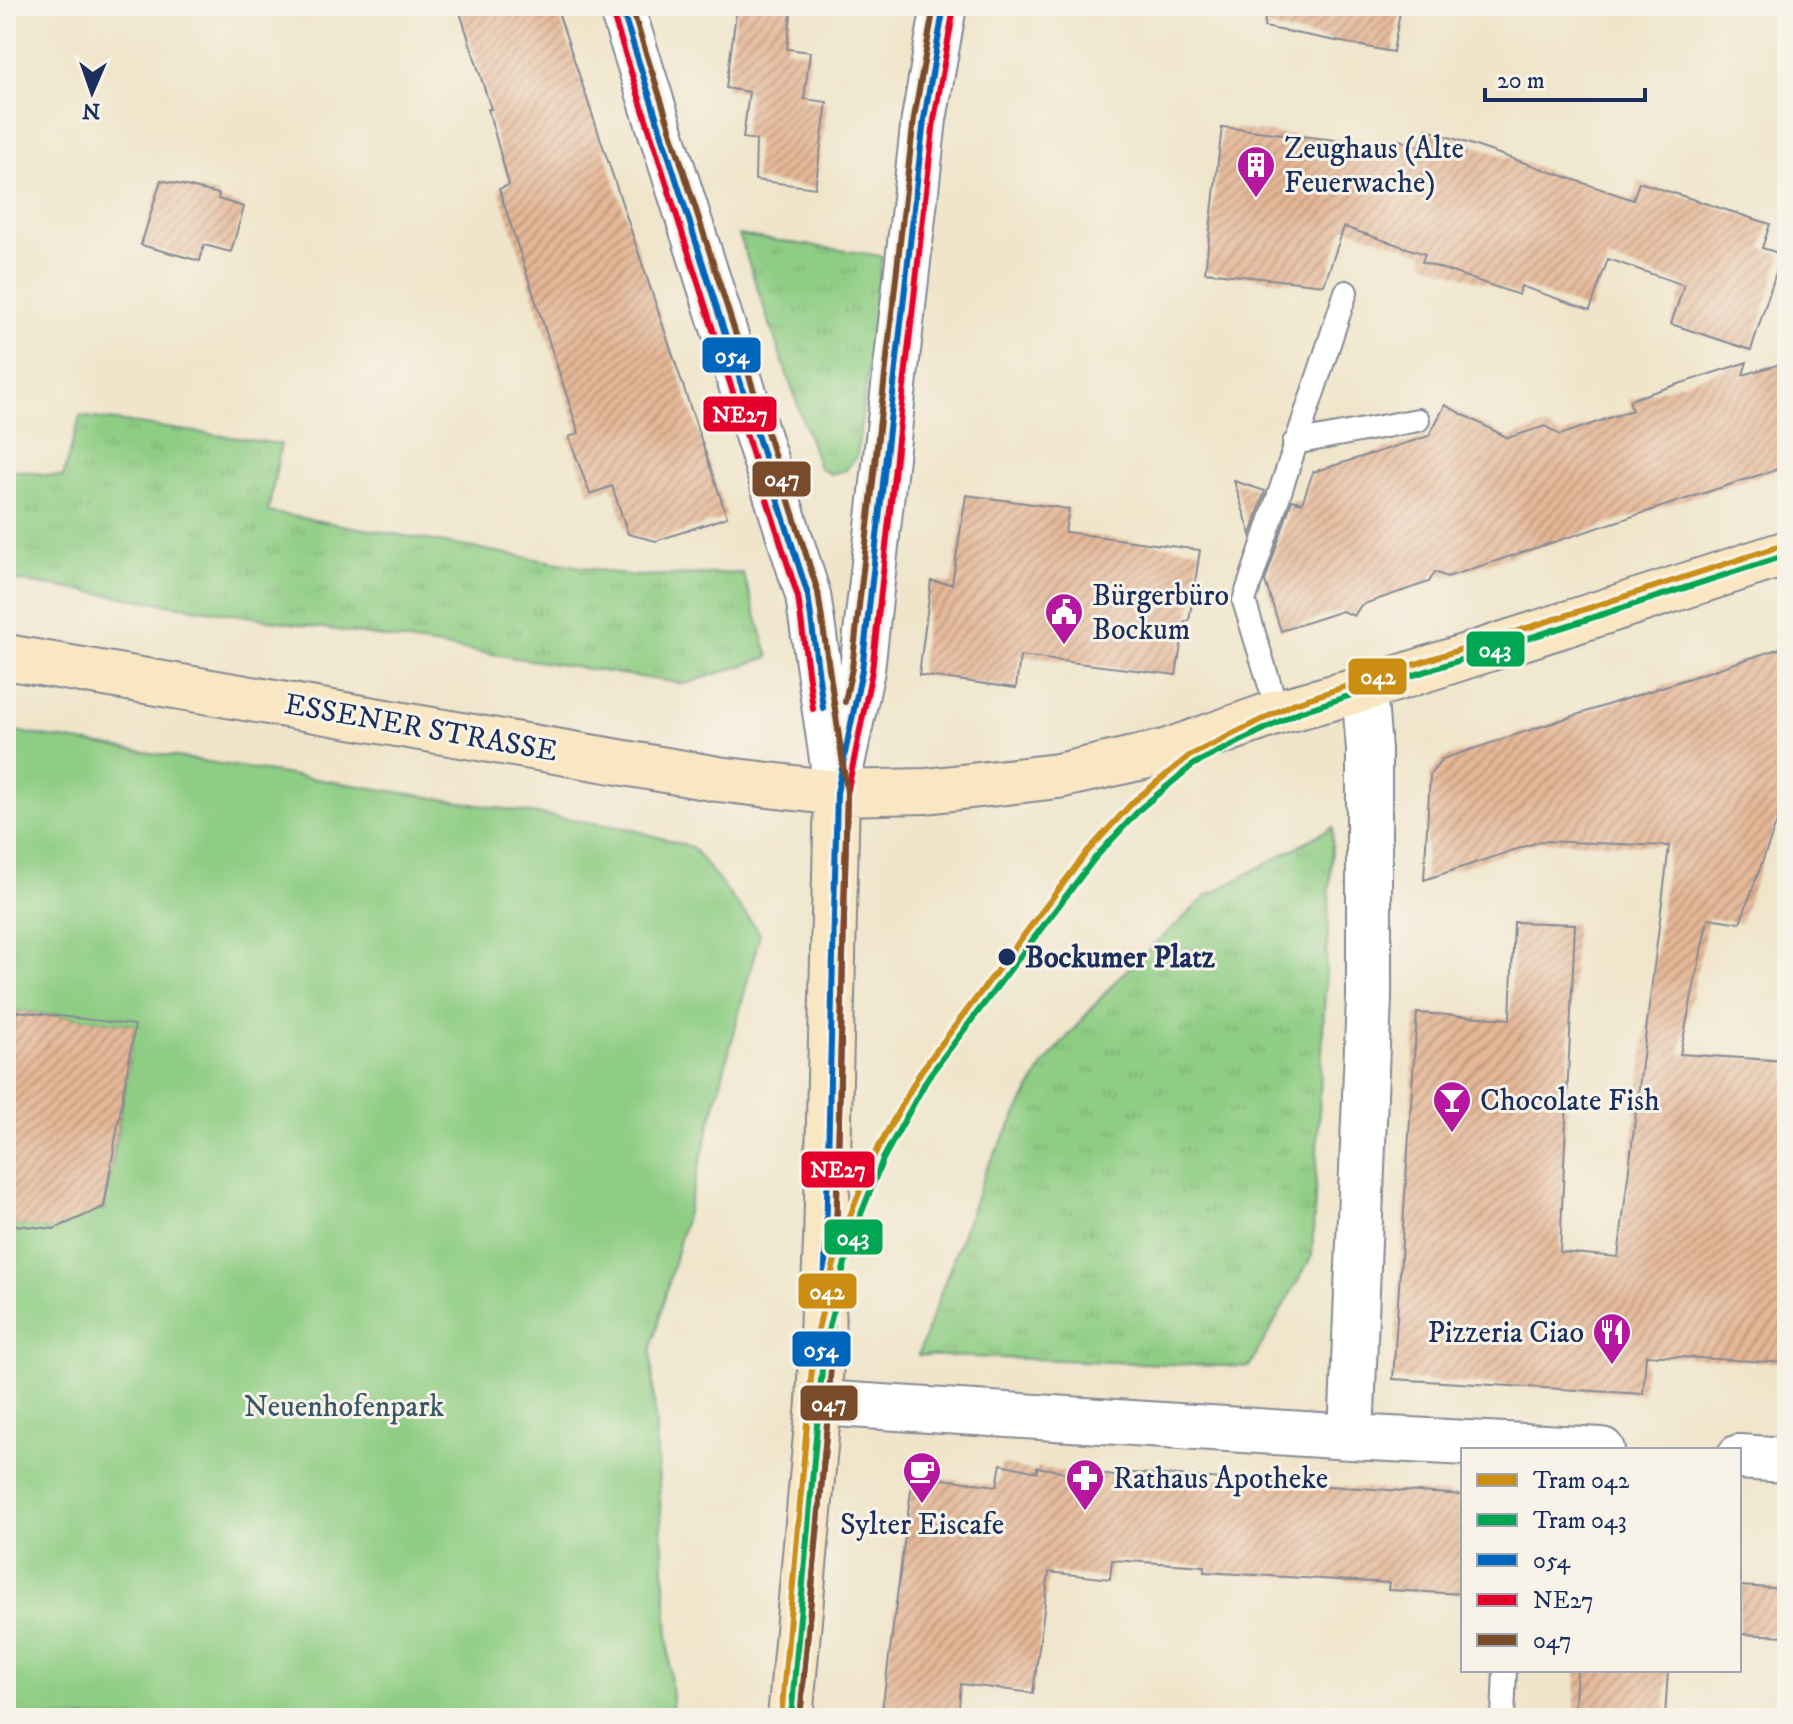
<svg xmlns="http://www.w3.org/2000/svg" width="1793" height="1724" font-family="'IM FELL DW Pica',serif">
	<defs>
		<pattern id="grass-tufts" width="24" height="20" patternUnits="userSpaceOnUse" patternTransform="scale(2)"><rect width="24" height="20" fill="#8fcd84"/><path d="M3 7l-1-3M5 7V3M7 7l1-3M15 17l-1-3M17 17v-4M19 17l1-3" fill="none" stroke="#7bb074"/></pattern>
		<pattern id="building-hatch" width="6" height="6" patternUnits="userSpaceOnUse" patternTransform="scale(2)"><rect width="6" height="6" fill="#e5b796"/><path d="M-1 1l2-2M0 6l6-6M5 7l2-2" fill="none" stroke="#b9957e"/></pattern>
	</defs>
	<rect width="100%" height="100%" fill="#f7f3e8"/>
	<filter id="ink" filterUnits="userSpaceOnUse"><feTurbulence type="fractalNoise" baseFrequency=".0125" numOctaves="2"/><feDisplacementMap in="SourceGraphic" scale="16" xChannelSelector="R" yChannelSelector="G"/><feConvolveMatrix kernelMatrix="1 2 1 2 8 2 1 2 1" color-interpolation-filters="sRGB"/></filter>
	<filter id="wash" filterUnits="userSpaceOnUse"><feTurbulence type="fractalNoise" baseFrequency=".006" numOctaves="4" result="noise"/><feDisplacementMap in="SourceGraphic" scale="32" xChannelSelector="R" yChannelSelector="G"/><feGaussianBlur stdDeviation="1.8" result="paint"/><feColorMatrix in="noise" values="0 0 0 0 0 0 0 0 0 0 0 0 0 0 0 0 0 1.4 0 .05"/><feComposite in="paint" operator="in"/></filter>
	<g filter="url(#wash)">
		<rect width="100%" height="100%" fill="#f0e5ca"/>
		<path fill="url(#grass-tufts)" stroke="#557e71" stroke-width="2" d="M739,235L882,256L857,455L846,470L830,474L819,467Z
			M80,416L281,444L268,512L633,576L743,573L769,657L685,684L6,579V469L63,477Z
			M1333,827L1312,1256L1249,1367L918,1355L986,1170L1044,1064L1118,978L1207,896Z"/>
		<path fill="#8fcd84" stroke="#557e71" stroke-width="2" d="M6,730L631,829L692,847L760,933L651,1350L673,1718H6V1224L43,1227L46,1232L51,1229L50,1225L56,1203L104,1210L135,1025L18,1011L6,1080Z"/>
		<g id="blocks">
			<path fill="url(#building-hatch)" d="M458,6H556L727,517L656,541L628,534L612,486L590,494L569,437L579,433L499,189L509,185L488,109H491Z
				M737,6H792L787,49L810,52L804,99L827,102L815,188L755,180L756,140L743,138L749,92L726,88Z
				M1266,6H1401L1393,52L1264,27Z
				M1222,127L1398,147L1400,140L1419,147L1426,129L1633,200L1639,182L1770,224L1762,248L1782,254L1751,350L1671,324L1684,285L1608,259L1590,310L1521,286L1519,295L1422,262L1425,254L1344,227L1324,285L1205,272Z
				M161,180L219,194L218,199L244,207L231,252L204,245L200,261L141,245Z
				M1747,362L1743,375L1787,362V466L1447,577L1435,572L1429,582L1361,605L1354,616L1342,611L1281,631L1265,581L1292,500L1302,503L1313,472L1429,436L1445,405L1508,438L1545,426L1560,435L1632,410L1629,400Z
				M1234,481L1265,491L1251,535Z
				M966,495L1069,509L1065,532L1200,550L1189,621H1185L1176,675L1020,656L1016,688L919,675L931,581L952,584Z
				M1787,646V794L1740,923L1708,918L1680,1054L1787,1061V1363L1646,1355L1643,1394L1393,1379L1417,1013L1510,1019L1514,922L1575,924L1560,1252L1618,1257L1669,846L1541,841L1424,880L1430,775L1442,759Z
				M17,1011L135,1025L104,1207L54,1229L6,1224V1080Z
				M1001,1464L1037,1472V1467L1075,1474L1076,1469L1118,1477L1119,1472L1463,1495V1594L1388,1590L1389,1583L1204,1572L1205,1566L1112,1560L1110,1579L1049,1572L1033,1693L961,1684L958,1718H881L913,1475L997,1486Z
				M1739,1586L1787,1589V1636L1739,1634Z
				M1577,1670H1668L1665,1718H1574Z"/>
		</g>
	</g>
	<g filter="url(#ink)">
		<use href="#blocks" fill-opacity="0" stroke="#868a94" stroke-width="2"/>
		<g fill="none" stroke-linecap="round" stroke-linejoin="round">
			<g stroke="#868a94" stroke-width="26">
				<path id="service" d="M1294,443L1418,420
					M1278,712L1244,601L1346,292
					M1503,1718L1505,1670"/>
			</g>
			<g stroke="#868a94" stroke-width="48">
				<path id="minor" d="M819,1403L1351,1437L1369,998V750L1364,689
					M1351,1437L1602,1450
					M1739,1457L1787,1460"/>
			</g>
			<g stroke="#868a94" stroke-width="48">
				<path id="tertiary" d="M621,6L808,595L837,793
					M842,764L862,670L924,119L944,6"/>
			</g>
			<g stroke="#868a94" stroke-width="48">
				<path id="secondary" d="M6,657L718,779L837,793L926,791L1058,776L1165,752L1278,712L1364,689L1787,553
					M790,1718L819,1403L826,1242L837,793"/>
			</g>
			<use href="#service" stroke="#fff" stroke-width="22"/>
			<use href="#minor" stroke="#fff" stroke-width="44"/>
			<use href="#tertiary" stroke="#fff" stroke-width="44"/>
			<use href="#secondary" stroke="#f9e7c3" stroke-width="44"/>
			<g stroke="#f7f3e8" stroke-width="12">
				<path id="bus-1" d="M621,6L808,595L823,708
					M790,1718L819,1403L826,1242L837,793L862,670L924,119L944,6"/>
			</g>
			<g stroke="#f7f3e8" stroke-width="12">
				<path id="bus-2" d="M611,9L798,597L813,709
					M800,1718L829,1403L836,1242L847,794L872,671L934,120L954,8"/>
			</g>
			<g stroke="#f7f3e8" stroke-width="12">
				<path id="bus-3" d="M631,6L818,592L847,792L836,1242L829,1403L800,1718
					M845,702L852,668L914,118L934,6"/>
			</g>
			<use href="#bus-1" stroke="#0065bd" stroke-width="6"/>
			<use href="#bus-2" stroke="#e4002b" stroke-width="6"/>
			<use href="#bus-3" stroke="#7a4b2a" stroke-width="6"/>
			<g stroke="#f7f3e8" stroke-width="12">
				<path id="tram-1" d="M781,1718L814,1345L835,1260L852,1211L874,1155L921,1071L1087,852L1134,801L1189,756L1295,703L1787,544"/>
			</g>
			<g stroke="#f7f3e8" stroke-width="12">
				<path id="tram-2" d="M791,1718L824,1347L845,1263L861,1214L883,1159L929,1076L1095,858L1141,808L1194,764L1299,712L1787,555"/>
			</g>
			<use href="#tram-1" stroke="#cb8e13" stroke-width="6"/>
			<use href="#tram-2" stroke="#00a651" stroke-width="6"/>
		</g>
	</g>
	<defs>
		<g id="building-pin" transform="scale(2)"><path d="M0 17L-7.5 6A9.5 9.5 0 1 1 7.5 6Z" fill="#b5179e" stroke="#f7f3e8"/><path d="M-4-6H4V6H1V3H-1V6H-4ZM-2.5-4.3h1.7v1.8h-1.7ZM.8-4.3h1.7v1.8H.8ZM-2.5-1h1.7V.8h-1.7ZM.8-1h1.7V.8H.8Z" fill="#fff"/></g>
		<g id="civic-pin" transform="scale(2)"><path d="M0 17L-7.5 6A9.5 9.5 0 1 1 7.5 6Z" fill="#b5179e" stroke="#f7f3e8"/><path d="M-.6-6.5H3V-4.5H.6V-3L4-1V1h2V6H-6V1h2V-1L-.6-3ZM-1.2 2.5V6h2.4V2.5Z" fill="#fff"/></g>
		<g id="bar-pin" transform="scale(2)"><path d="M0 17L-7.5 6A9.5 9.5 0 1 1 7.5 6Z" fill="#b5179e" stroke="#f7f3e8"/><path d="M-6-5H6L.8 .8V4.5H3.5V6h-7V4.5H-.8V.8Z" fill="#fff"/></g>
		<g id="restaurant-pin" transform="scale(2)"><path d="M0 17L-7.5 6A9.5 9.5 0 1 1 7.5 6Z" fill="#b5179e" stroke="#f7f3e8"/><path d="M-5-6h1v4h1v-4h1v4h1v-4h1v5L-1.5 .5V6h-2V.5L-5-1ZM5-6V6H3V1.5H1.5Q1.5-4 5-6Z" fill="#fff"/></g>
		<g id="cafe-pin" transform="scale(2)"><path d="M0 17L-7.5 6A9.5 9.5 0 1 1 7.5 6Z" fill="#b5179e" stroke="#f7f3e8"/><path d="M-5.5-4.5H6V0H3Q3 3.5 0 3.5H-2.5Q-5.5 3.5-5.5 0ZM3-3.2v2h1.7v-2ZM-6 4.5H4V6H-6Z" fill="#fff"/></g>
		<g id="pharmacy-pin" transform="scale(2)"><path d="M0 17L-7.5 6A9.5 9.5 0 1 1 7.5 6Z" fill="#b5179e" stroke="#f7f3e8"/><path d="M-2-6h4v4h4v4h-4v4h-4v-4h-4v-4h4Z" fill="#fff"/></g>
	</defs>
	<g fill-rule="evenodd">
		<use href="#building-pin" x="1256" y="165"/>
		<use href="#civic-pin" x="1064" y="612"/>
		<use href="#bar-pin" x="1452" y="1100"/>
		<use href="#restaurant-pin" x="1612" y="1332"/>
		<use href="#cafe-pin" x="922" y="1471"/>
		<use href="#pharmacy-pin" x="1085" y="1478"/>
	</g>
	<circle fill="#1b2f5e" stroke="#f7f3e8" stroke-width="3" cx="1007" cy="957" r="10"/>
	<g text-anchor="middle" stroke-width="6" stroke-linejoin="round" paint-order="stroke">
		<g font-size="30" fill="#1b2f5e" stroke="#f7f3e8" text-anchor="start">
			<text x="1284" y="158">Zeughaus (Alte<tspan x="1284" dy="34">Feuerwache)</tspan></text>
			<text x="1092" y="605">Bürgerbüro<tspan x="1092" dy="34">Bockum</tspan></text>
			<text x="1480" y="1110">Chocolate Fish</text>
			<text x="1584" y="1342" text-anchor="end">Pizzeria Ciao</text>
			<text x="1113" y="1488">Rathaus Apotheke</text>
			<text x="922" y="1534" text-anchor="middle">Sylter Eiscafe</text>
		</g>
		<g font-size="30" fill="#1b2f5e" stroke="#f7f3e8">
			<text transform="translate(421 727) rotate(10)" y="10">ESSENER STRASSE</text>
		</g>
		<g font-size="30" font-weight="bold" fill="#1b2f5e" stroke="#f7f3e8" text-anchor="start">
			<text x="1025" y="967">Bockumer Platz</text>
		</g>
		<g font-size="30" fill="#385668" stroke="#f7f3e8">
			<text x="344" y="1416">Neuenhofenpark</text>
		</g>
	</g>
	<g stroke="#f7f3e8" stroke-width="3">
		<rect x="701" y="336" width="61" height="38" rx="8" fill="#0065bd"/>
		<rect x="702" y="395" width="76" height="38" rx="8" fill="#e4002b"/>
		<rect x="751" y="460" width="61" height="38" rx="8" fill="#7a4b2a"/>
		<rect x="1465" y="630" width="61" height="38" rx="8" fill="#00a651"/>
		<rect x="1347" y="657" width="61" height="39" rx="8" fill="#cb8e13"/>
		<rect x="800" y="1150" width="76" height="39" rx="8" fill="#e4002b"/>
		<rect x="823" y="1218" width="61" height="38" rx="8" fill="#00a651"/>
		<rect x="797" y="1272" width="61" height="38" rx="8" fill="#cb8e13"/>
		<rect x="791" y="1330" width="61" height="38" rx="8" fill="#0065bd"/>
		<rect x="799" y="1384" width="60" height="38" rx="8" fill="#7a4b2a"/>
	</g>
	<g font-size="22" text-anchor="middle" font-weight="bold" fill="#fff">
		<text x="732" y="363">054</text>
		<text x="740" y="422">NE27</text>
		<text x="782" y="486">047</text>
		<text x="1495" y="657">043</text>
		<text x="1378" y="684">042</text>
		<text x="838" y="1177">NE27</text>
		<text x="853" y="1245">043</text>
		<text x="827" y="1299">042</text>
		<text x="821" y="1357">054</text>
		<text x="829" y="1411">047</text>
	</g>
	<rect width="1793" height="1724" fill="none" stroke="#f7f3e8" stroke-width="32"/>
	<rect x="1461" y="1448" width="280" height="224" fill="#f7f3e8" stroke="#9fa5b1" stroke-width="2"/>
	<rect x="1477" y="1474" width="40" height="12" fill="#cb8e13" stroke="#9fa5b1" stroke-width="2"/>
	<text x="1533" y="1488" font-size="24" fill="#1b2f5e">Tram 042</text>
	<rect x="1477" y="1514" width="40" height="12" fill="#00a651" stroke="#9fa5b1" stroke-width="2"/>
	<text x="1533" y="1528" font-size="24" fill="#1b2f5e">Tram 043</text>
	<rect x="1477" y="1554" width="40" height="12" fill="#0065bd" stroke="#9fa5b1" stroke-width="2"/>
	<text x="1533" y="1568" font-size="24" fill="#1b2f5e">054</text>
	<rect x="1477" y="1594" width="40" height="12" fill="#e4002b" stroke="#9fa5b1" stroke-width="2"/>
	<text x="1533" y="1608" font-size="24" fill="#1b2f5e">NE27</text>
	<rect x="1477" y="1634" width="40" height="12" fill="#7a4b2a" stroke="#9fa5b1" stroke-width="2"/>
	<text x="1533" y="1648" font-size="24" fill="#1b2f5e">047</text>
	<g transform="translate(92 92) rotate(182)" stroke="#f7f3e8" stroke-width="6" paint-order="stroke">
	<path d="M0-6L14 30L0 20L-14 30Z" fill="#1b2f5e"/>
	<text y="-12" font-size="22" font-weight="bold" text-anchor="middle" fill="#1b2f5e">N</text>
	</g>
	<path d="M1485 88v12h160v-12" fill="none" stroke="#1b2f5e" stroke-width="4"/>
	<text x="1497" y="88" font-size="24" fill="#1b2f5e" stroke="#f7f3e8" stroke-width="6" paint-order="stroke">20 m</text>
</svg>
